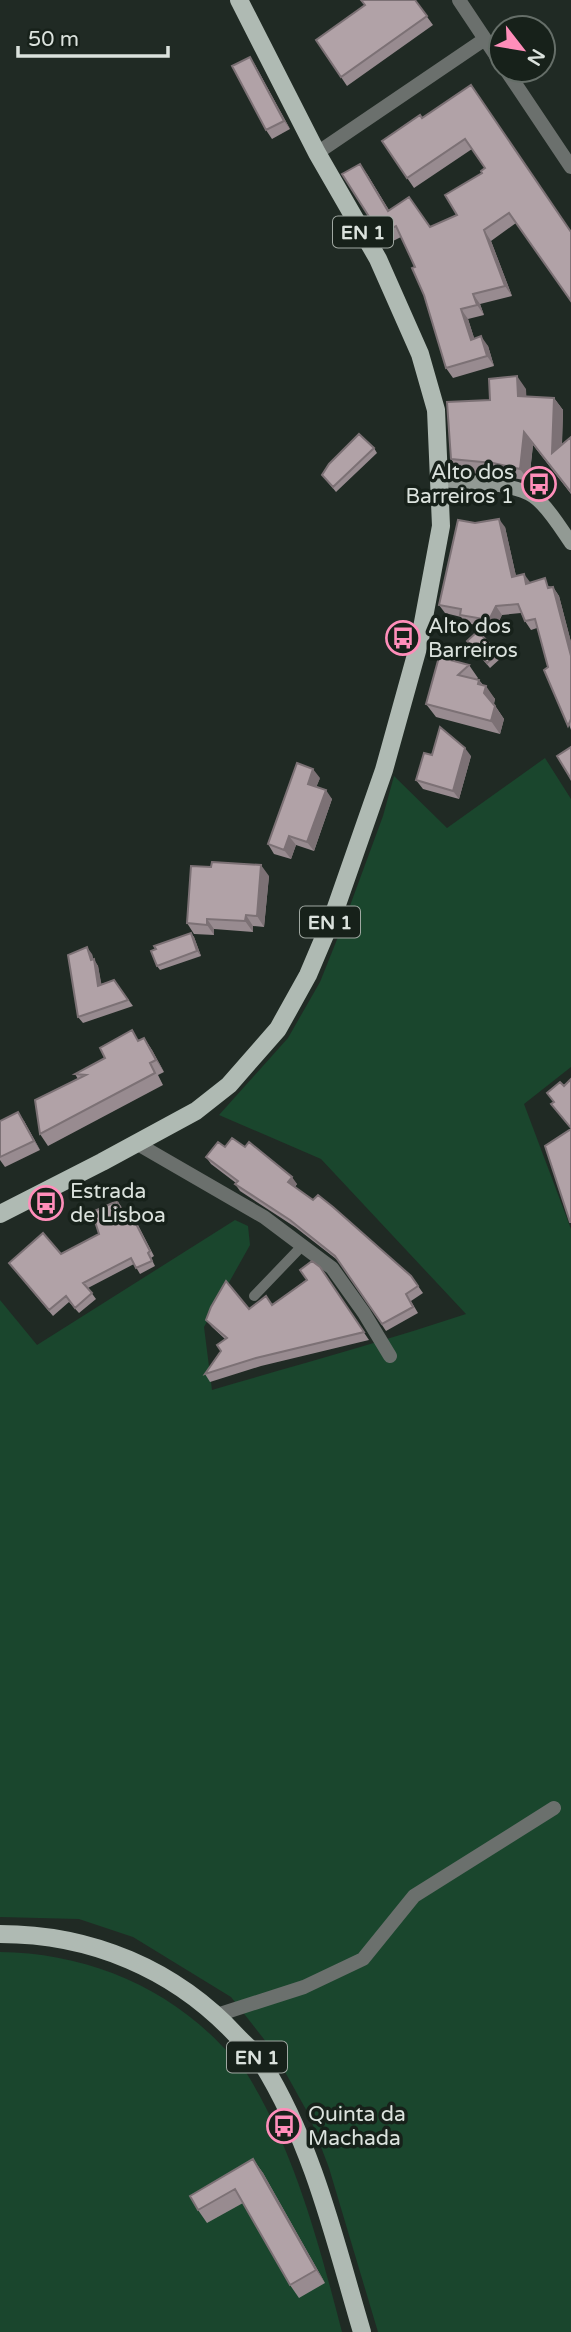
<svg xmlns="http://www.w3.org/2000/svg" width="571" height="2332" font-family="'Varela Round',sans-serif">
	<rect width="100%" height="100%" fill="#202a24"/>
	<path fill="#1a462d" d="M545,758L571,799V1067L524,1104L571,1229V2332H378L329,2168L309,2115L274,2052L231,1997L133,1937L79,1919L0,1917V1300L37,1345L235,1220L248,1226L250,1245L204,1327L212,1390C297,1365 382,1342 466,1314L321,1159L219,1115L288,1038L320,982L344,922L383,816L394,776L447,828Z
		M0,1952C84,1953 165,1985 223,2047C231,2055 241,2064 247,2074C295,2152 319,2244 342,2332H0Z"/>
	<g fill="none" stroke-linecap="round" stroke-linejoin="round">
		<path stroke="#6b706d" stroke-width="10" d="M254,1296L302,1246"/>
		<path stroke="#6b706d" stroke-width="14" d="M459,0L501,63
			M506,70L571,167
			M317,153L485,39
			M136,1143L264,1217L332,1268L364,1313L390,1356
			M217,2015L304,1987L363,1959L414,1896L554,1808"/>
		<path stroke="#929a94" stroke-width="14" d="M440,480C465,482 511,482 533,496C547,505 562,530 571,543"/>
		<path stroke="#afbab3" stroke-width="18" d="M0,1214L102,1162L196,1111L229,1085L278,1029L308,975L333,916L384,770L419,644L441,526L436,410L420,354L378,259L317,153L239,0
			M0,1934C91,1934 175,1969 237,2036C245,2045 256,2053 262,2063C313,2145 335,2241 362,2332"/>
	</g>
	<path fill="#988b90" d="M415,0L433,25L347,86L316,40Z
		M250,57L255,65L290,129L272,139L266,130Z
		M471,85L516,223L491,241L512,296L480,304L484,315L468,319L474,338L488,346L494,366L453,378L446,368L415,267L401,237L387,244L380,234L367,174L389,210L430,227L457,215L485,168L472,149L414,188L382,141L422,118Z
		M526,389V396L554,398L563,410L562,445L571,437V494L533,445L529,481L502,476L459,472L451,459L490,400Z
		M374,448L377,453L336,492L322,475Z
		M475,523L505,527L516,576L530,583L553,587L559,596L571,642V730L548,667L537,628L531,630L525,621L521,613L502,615L495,629L466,623L461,617L445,613L439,605Z
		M467,641L498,653L501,658L490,668Z
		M469,665L478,678L476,680H479L495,699L494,704L504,719L500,734L436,717L426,704Z
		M432,755L471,756L459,799L423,789L416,780Z
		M320,778L316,787L332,799L314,851L296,845L291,859L274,854L268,844Z
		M269,876L264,927L253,926V932L214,929V935L194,934L187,923Z
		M191,933L194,937L201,956L160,970L157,966Z
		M92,954L93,959L98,966L101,984L114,980L133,1006L83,1023L78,1017Z
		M144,1038L152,1050L164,1072L158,1075L163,1085L48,1146L40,1134L78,1079L75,1074Z
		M0,1121H24L40,1150L5,1167L0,1160Z
		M225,1147L297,1184L295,1187L411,1276L423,1293L411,1301L418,1313L386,1331L340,1262L295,1227L240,1191L235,1184L236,1183L211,1164L206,1157Z
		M117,1201L121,1206L127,1221L137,1223L154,1256L151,1258L155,1266L140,1274L134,1264L88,1288L96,1299L79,1313L69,1302L53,1316L9,1263L61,1254L99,1234Z
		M320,1267L369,1340L261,1366L210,1382L205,1374L221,1351L225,1339L212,1327L206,1320L249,1309L272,1305L306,1280Z
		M253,2159L263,2173L325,2283L299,2298L290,2285L243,2203L207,2223L198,2210Z"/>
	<path fill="#7c7175" d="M250,57L255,65L290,129L284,121Z
		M360,164L367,174L395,221L388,211Z
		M484,230L491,241L512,296L505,286Z
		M473,294L480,304L484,315L477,305Z
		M461,309L468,319L478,350L471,340Z
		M481,336L488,346L494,366L487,356Z
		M517,376L526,389L527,408L518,396Z
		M554,398L563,410L561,466L552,453Z
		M524,432L533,445L529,481L520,469Z
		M499,519L505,527L518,585L512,577Z
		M524,574L530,582L526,584Z
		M553,587L559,596L571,642V656Z
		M496,606L502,615L495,629L489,620Z
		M479,680L485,689L486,686L495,699L493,706L478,684Z
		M495,706L504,719L500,734L491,721Z
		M465,748L471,756L459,799L453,791Z
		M313,769L320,778L314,793L308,784Z
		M326,790L332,799L314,851L307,842Z
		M289,836L296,845L291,859L284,850Z
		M261,865L269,876L264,927L257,916Z
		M246,915L253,926V932L245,921Z
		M207,919L214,929V935L207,925Z
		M191,933L194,937L201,956L197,951Z
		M87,947L92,954L94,963V959L98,966L103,992L98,986Z
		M144,1038L152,1050L164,1072L156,1060Z
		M18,1112L24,1121L40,1150L34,1141Z
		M292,1177L297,1184L293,1189L288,1182Z
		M253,2159L263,2173L325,2283L316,2270Z"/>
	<path fill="#b1a2a7" stroke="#7c7175" stroke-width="2" d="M361,0H415L427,16L341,77L316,40L365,5Z
		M250,57L284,121L266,130L232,66Z
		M471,85L571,232V301L509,213L484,230L505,286L473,294L477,305L461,309L471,340L481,336L487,356L446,368L424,295L412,268L415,267L396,226L380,234L342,174L360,164L388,211L409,197L430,227L457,215L445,195L482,173L481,171L485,168L465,139L407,178L382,141L420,115L422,118Z
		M517,376L518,396L554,398L552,453L571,437V492L524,432L520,469L493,463L451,459L447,402L490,400L489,379Z
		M359,434L374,448L333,487L322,475L329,464Z
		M499,519L512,577L524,574L526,584L545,578L548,588L553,587L571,656V719L568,726L544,670L548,667L535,619L525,621L518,604L496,606L489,620L460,615L461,609L439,605L458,520L475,523Z
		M478,631L498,653L487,663L467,641Z
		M439,657L469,665L458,675L479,680L478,684L486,686L484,693L495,706L491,721L426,704Z
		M440,727L465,748L453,791L416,780L424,753L432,755Z
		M571,747V779L557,756Z
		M297,763L313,769L308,784L326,790L307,842L289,836L284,850L268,844Z
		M212,862L261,865L257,916L246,915L245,921L207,919V925L187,923L191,866L211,867Z
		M191,933L197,951L157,966L151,951L156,949L154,946Z
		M87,947L91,960L94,959L98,986L114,980L128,1000L78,1017L68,955Z
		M132,1030L138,1041L144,1038L156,1060L150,1063L155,1073L40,1134L35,1100L86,1075L75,1074L105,1058L100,1048Z
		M571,1079V1128L551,1104L554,1102L547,1093L560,1082L564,1086Z
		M18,1112L34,1141L0,1157V1121Z
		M571,1129V1222H570L545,1146Z
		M232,1138L245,1147L249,1142L292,1177L288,1182L313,1200L318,1195L333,1207L411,1276L418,1286L406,1294L413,1307L382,1324L335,1256L290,1220L235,1184L238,1181L206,1157L218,1142L225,1147Z
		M117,1201L126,1222L133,1218L150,1251L148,1253L152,1261L136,1268L131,1258L83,1283L92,1293L75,1308L66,1296L49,1310L9,1263L43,1233L61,1254L99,1234L92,1212Z
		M312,1261L320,1267L364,1332L256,1358L205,1374L221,1351L217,1345L227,1338L206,1320L211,1307L226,1281L249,1309L266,1296L272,1305L307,1280L300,1270Z
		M253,2159L316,2270L290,2285L235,2189L198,2210L190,2196Z"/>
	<defs>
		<g id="bus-ring" transform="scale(1.75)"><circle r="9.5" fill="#17211a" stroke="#ff8eba" stroke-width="1.5"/><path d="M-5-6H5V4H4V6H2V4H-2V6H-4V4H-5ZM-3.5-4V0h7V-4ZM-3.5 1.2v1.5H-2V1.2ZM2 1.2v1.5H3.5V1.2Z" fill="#ff8eba"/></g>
	</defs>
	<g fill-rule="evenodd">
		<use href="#bus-ring" x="539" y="484"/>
		<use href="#bus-ring" x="403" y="638"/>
		<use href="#bus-ring" x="46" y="1203"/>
		<use href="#bus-ring" x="284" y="2126"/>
	</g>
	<g text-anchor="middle" stroke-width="7" stroke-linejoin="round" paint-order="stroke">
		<g fill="#17211a" stroke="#a0a8a2" stroke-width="2">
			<rect x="333" y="216.5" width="60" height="31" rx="5"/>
			<rect x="300" y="906.5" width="60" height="31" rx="5"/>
			<rect x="227" y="2041.5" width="60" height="31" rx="5"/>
		</g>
		<g font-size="19" font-weight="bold" fill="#dbe2dd">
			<text x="363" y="239">EN 1</text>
			<text x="330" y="929">EN 1</text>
			<text x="257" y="2064">EN 1</text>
		</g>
		<g font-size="21" fill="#dbe2dd" stroke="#17211a" text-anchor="start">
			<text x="514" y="479" text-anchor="end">Alto dos<tspan x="514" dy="24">Barreiros 1</tspan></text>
			<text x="428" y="633">Alto dos<tspan x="428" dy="24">Barreiros</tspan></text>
			<text x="70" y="1198">Estrada<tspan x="70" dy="24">de Lisboa</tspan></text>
			<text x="308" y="2121">Quinta da<tspan x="308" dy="24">Machada</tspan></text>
		</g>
	</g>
	<g transform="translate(522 49) rotate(121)"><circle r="33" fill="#17211a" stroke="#656e68" stroke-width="2"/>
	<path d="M0-5L12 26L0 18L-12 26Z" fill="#ff8eba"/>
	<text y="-10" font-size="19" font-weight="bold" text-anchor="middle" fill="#dbe2dd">N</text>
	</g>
	<path d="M18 46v10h150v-10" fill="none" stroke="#dbe2dd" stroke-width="3.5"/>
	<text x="28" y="46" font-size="21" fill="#dbe2dd" stroke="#17211a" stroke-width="5" paint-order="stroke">50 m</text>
</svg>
